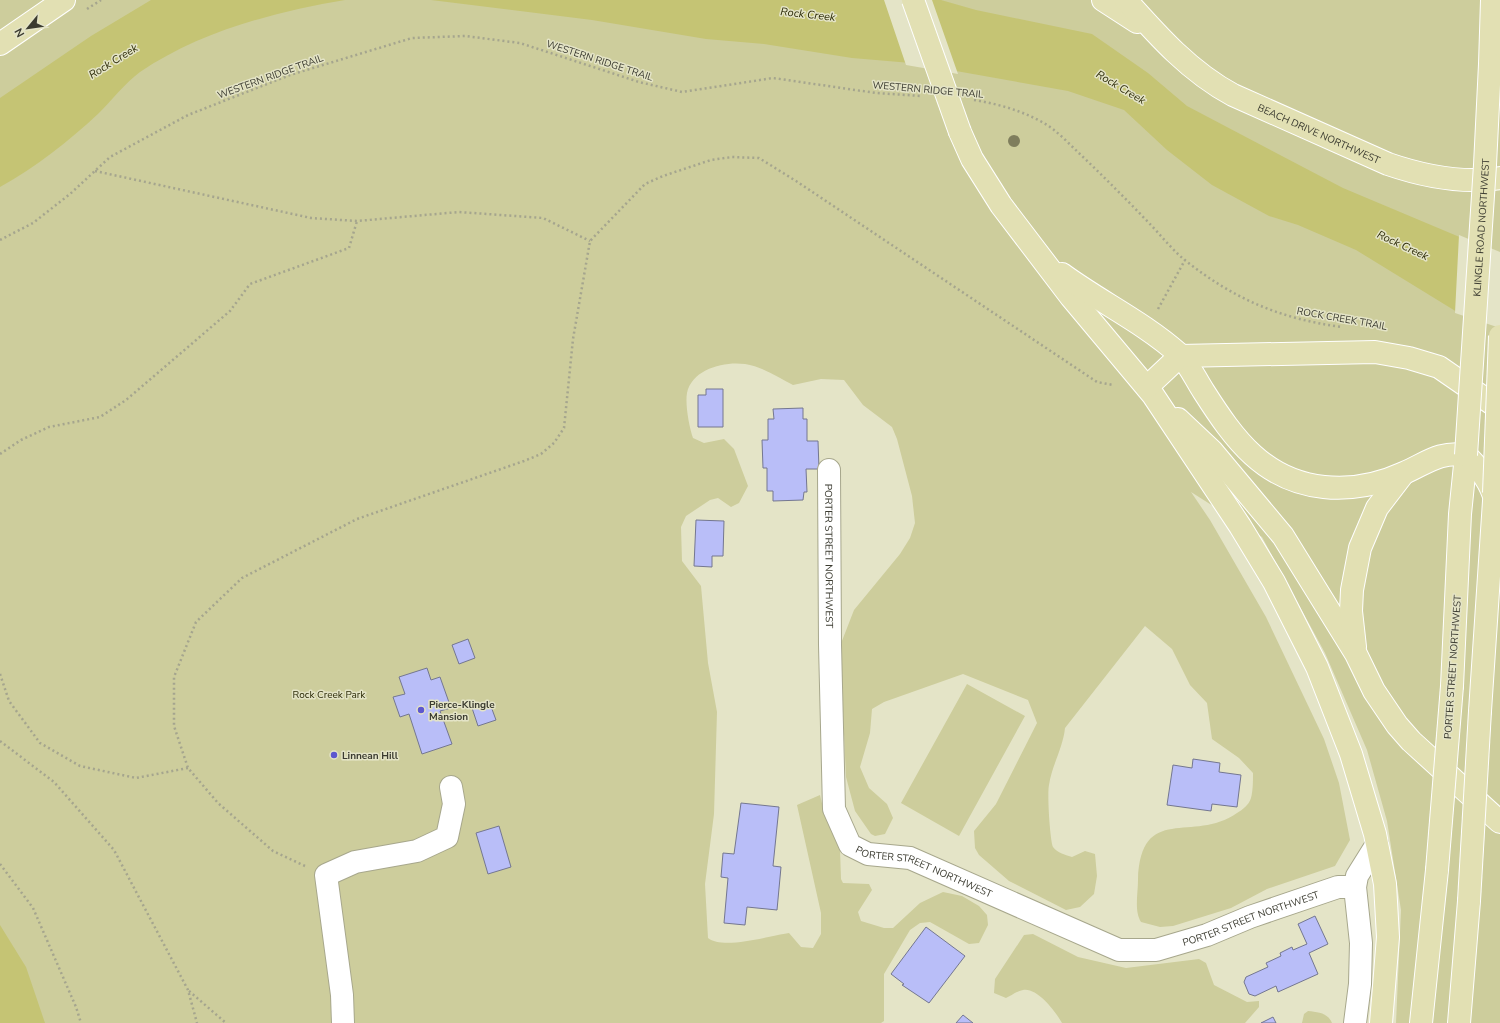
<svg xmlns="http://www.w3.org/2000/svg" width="1500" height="1023" font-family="'Nunito Sans',sans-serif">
	<rect width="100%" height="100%" fill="#e4e4c7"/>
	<path fill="#cdcd9c" d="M0,0H1500V1023H1396L1401,910L1387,821L1367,750L1325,653L1262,537L1191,492L1210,520L1266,617L1324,739L1339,783L1350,840L1335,866L1267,889L1231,908L1173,926L1160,927L1141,922C1134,911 1138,894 1138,880C1141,802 1193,844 1237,813C1242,810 1249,805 1251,798C1253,791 1253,781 1253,773L1239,758L1212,739L1207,703L1190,685L1172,649L1145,626L1065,728C1063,748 1052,765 1049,785C1047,793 1050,840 1053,847C1057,853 1066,855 1072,857L1085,851L1095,854L1097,876L1094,894L1080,907L1066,910L1009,881L979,855L975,848L974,831L996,804L1037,723L1028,700L963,674L884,702L872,709L870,733L860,767L869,788L887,804L893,818L885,834L875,836L871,834L855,811L846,777L840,646L854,610L900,554L910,538L915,523L912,496L897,439L892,427L863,405L844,380L821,379L793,385C778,377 763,367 745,364C724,361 692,369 687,393C685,404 689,427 693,438L704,443L724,439L734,449L748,486L739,503L731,507L718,498L710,500L686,516L681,527L682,561L701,586L708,663L717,712L714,814L705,884L708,938C723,950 769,936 789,933L801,947L813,948L821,934V913L797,805L820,795L825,816L840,849L841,879L843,883L869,884L872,890L858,912L861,921L884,928H893L920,903L943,892L962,896L979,906L987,915L988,925L979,943L969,944L930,922L920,923L910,930L884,974V1021L881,1023H0Z
		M967,684L1025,716L959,836L901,803Z
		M1033,934L1078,957L1126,968L1199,959L1206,963L1214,985L1247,1002L1259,1001V1007L1245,1023H1062C1056,1012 1037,987 1023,990C1017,991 1011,996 1006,998L994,993L995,979L1024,935Z
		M1308,1011C1318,1012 1328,1013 1332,1023H1302L1304,1014Z"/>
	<path fill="#c5c474" d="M151,0H345C274,12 201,31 140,72C125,83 112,100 99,113C69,141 36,167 0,187V98L91,36Z
		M431,0H941L976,10L1092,34L1148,73L1187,106L1343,188L1500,254L1457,312L1356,250L1298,225L1269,216L1212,185L1167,150L1124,110L1068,91L911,63L852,58L764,44L706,39L592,20Z
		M0,925L26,967L45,1023H0Z"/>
	<path fill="#e4e4c7" d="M884,0H932L958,74L906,65Z
		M1459,235L1500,252V328L1455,313Z"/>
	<path fill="#b9bef8" stroke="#747790" d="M706,389H723V427H698V395H706Z
		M803,408V419H807V441H818L819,469H806L807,492H804L803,500L773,501V491H767V468H763L762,440H768V419H774L773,409Z
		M696,520L724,521L723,556H712V567L694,566Z
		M468,639L475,658L459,664L452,645Z
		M427,668L431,680L440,677L451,708L440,711L452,744L422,754L409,714L400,717L393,697L405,694L399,677Z
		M489,701L496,720L478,726L472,708Z
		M1193,759L1220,763L1219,772L1241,775L1237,807L1212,804L1211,811L1167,805L1173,765L1192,768Z
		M741,803L779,807L773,866L781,867L777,910L747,907L745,925L724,923L728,878L721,877L723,853L734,854Z
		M499,826L511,867L488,874L476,833Z
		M1315,916L1328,944L1309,953L1318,974L1278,992L1276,986L1255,996L1249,994L1244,982L1246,977L1268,967L1266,963L1281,956L1280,953L1292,947L1293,950L1307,944L1298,924Z
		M926,927L965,956L929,1003L902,985L904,984L891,974Z
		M963,1015L973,1023H956Z
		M1273,1017L1276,1023H1261Z"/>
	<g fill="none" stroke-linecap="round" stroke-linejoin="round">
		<g stroke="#a7a78c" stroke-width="24">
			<g id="minor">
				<path id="s1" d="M829,470L830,645L834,809L850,845L868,854L910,858L1119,950H1156L1207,935L1250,917L1338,887H1355"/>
				<path d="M343,1023L342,995L326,875L355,862L417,851L447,837L454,804L451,787"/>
				<path d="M1355,1023L1360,984L1361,943L1355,887L1357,876L1377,844"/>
			</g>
		</g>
		<g stroke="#fff" stroke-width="24">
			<g id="major">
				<path d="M1103,0L1137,22"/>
				<path id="s2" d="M1126,0C1158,36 1190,72 1233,95L1388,164C1423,176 1463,184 1500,178"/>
				<path d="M0,44L64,0"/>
				<path d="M1490,64L1492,0"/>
				<path d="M960,132L972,159L1001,205L1071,297L1153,395L1240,526L1274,582L1317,667L1351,754L1375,834L1385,884L1388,937L1381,1023"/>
				<path d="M1062,274C1100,302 1143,322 1179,354C1189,364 1196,380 1204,392C1234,439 1264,481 1324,487C1351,490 1380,484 1404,473C1427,463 1439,451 1466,455C1487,476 1493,487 1500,517"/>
				<path d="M1147,387L1180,356L1375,352L1409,358L1439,367L1500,409"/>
				<path d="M1178,419L1212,451L1283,536L1356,654L1374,691L1397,725L1411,741L1500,822"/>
				<path d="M1355,647L1351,611L1352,590L1360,548L1377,508L1403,474"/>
				<path d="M1452,686L1460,514L1466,455"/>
				<path d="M1480,711L1494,501"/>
				<path d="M1421,1023L1437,870"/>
				<path d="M1459,1023L1469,901"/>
			</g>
		</g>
		<path stroke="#a5a58e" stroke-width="2.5" stroke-dasharray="2 3" stroke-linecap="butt" d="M87,9L101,0
			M974,100C998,104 1020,110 1042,122C1057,130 1069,144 1081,155C1104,177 1126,199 1148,222C1160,234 1172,250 1186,261C1234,299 1281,319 1342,327
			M95,171L311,218L357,221L459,212L543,218L590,241
			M0,240L33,223L70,194L110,157L188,115L290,75L412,38L465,36L520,43L639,82L682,92L773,78L876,93L921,96
			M1158,309L1185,260
			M0,454L21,440L49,427L100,417L126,400L230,311L250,284L349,248L357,221
			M0,674L9,701L40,743L80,766L136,778L188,768
			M0,741L54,782L114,850L188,990L197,1023
			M0,864L33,908L76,1007L81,1023
			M305,866L273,851L218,803L188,768L174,726V677L196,622L242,578L357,519L524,461L541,454L554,443L564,428L573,339L590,241L645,184L663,176L711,160L732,157L759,158L796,181L1097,382L1113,385
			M189,991L226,1023"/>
		<use href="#minor" stroke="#fff" stroke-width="22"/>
		<use href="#major" stroke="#e2e0b3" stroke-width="22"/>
		<g stroke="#fff" stroke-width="24" stroke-linecap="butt">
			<g id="major-bridge">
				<path d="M913,0L960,132"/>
				<path id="s3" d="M1466,455L1485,165L1490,64"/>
				<path d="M1494,493L1500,336"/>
				<path d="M1437,870L1452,686"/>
				<path d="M1469,901L1480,711"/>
			</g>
		</g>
		<use href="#major-bridge" stroke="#e2e0b3" stroke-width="22"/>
	</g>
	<circle fill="#7f7e5d" cx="1014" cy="141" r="6"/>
	<g fill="#5d57cf" stroke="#e4e4c7" stroke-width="1.5">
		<circle cx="421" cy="710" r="4"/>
		<circle cx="334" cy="755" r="4"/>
	</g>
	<g text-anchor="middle" stroke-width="3" stroke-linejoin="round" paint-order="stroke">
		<g font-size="10" fill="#3b3b30" stroke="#e4e4c7">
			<text transform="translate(600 60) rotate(18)" y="4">WESTERN RIDGE TRAIL</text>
			<text transform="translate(270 76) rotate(-20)" y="4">WESTERN RIDGE TRAIL</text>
			<text transform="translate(928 89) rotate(5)" y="4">WESTERN RIDGE TRAIL</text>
			<text dy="4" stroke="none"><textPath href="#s2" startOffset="238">BEACH DRIVE NORTHWEST</textPath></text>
			<text dy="4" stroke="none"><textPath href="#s3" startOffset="228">KLINGLE ROAD NORTHWEST</textPath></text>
			<text transform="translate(1342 318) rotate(10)" y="4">ROCK CREEK TRAIL</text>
			<text dy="4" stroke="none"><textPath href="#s1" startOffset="86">PORTER STREET NORTHWEST</textPath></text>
			<text transform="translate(1452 667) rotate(-86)" y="4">PORTER STREET NORTHWEST</text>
			<text dy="4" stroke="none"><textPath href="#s1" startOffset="458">PORTER STREET NORTHWEST</textPath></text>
			<text dy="4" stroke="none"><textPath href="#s1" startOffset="806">PORTER STREET NORTHWEST</textPath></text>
		</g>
		<g font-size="10" fill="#2c2b07" stroke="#e4e4c7">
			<text x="329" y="698">Rock Creek Park</text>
		</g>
		<g font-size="10" font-weight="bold" fill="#3b3b30" stroke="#e4e4c7" text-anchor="start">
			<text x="429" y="708">Pierce-Klingle<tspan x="429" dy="12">Mansion</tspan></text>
			<text x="342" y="759">Linnean Hill</text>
		</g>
		<g font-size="11" font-style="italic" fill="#2d2c08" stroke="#e4e4c7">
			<text transform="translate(808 14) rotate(6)" y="4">Rock Creek</text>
			<text transform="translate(113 61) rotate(-32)" y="4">Rock Creek</text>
			<text transform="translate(1121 87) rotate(31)" y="4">Rock Creek</text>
			<text transform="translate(1403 245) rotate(25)" y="4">Rock Creek</text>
		</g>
	</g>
	<g transform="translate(28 28) rotate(241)" stroke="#e4e4c7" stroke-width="3" paint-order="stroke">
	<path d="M0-3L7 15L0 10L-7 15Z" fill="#3b3b30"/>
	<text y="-6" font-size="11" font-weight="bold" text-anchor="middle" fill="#3b3b30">N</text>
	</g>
</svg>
